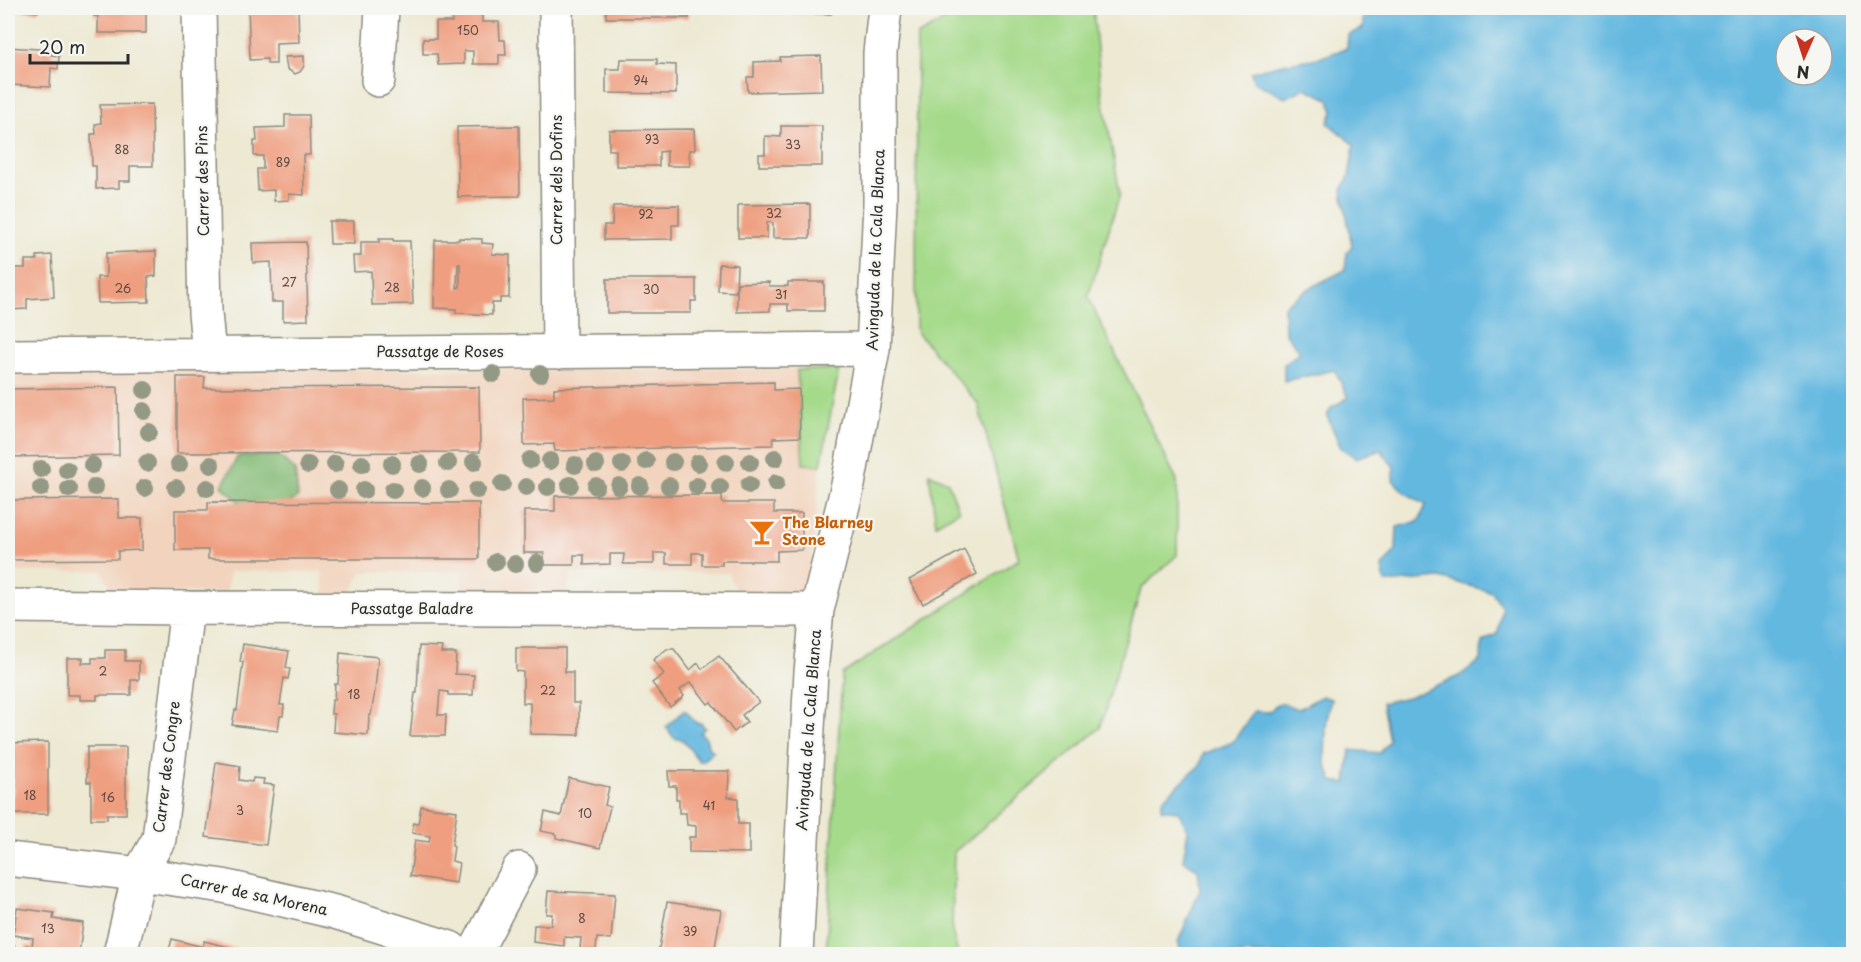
<svg xmlns="http://www.w3.org/2000/svg" width="1861" height="962" font-family="'Playpen Sans',sans-serif">
	<rect width="100%" height="100%" fill="#f6f6f2"/>
	<filter id="ink" filterUnits="userSpaceOnUse"><feTurbulence type="fractalNoise" baseFrequency=".0167" numOctaves="2"/><feDisplacementMap in="SourceGraphic" scale="12" xChannelSelector="R" yChannelSelector="G"/><feConvolveMatrix kernelMatrix="1 2 1 2 8 2 1 2 1" color-interpolation-filters="sRGB"/></filter>
	<filter id="wash" filterUnits="userSpaceOnUse"><feTurbulence type="fractalNoise" baseFrequency=".008" numOctaves="4" result="noise"/><feDisplacementMap in="SourceGraphic" scale="24" xChannelSelector="R" yChannelSelector="G"/><feGaussianBlur stdDeviation="1.35" result="paint"/><feColorMatrix in="noise" values="0 0 0 0 0 0 0 0 0 0 0 0 0 0 0 0 0 1.4 0 .05"/><feComposite in="paint" operator="in"/></filter>
	<g filter="url(#wash)">
		<rect width="100%" height="100%" fill="#ede9d3"/>
		<path fill="#f2d4be" d="M839,369L821,465L809,584L792,595L738,596L728,573H571L566,597H463L461,572H362L350,595L324,594L322,572L230,571L226,593L113,592L102,571L8,572V370Z"/>
		<path fill="#a5da8a" stroke="#68825a" stroke-width="1.5" d="M966,8H1093L1100,81L1120,194L1088,297L1177,481V555L1141,589L1100,728L954,852L952,931L958,954H826L842,674L1019,559L978,404L916,331L917,36Z
			M839,369L821,465L803,464L797,370Z
			M929,473L948,482L959,511L936,524Z"/>
		<path fill="#84ba76" stroke="#587250" stroke-width="1.5" d="M238,456H279L295,470L298,497L278,511L248,510L222,486Z"/>
		<path fill="#64b8e0" stroke="#487286" stroke-width="1.5" fill-rule="evenodd" d="M1359,8H1853V954H1182L1178,942L1200,890L1198,870L1183,860L1188,831L1178,811L1161,809L1163,799L1200,765L1203,754L1233,742L1254,711L1268,712L1280,703L1299,709L1322,696L1331,699L1326,726L1325,761L1332,781L1346,783L1350,750L1380,753L1389,741L1382,703L1412,696L1459,676L1481,660L1482,642L1498,633L1502,608L1492,592L1440,578L1385,583L1382,567L1396,550L1397,527L1419,521L1426,505L1404,492L1393,480L1394,467L1381,450L1356,458L1341,448L1327,416L1331,408L1348,398L1335,370L1284,381V364L1300,352L1285,332L1284,306L1310,288L1345,270L1347,253L1352,246L1342,190L1349,176L1354,145L1328,123L1333,112L1329,99L1305,88L1285,98L1254,82L1251,72L1282,64L1319,58L1347,48L1348,35L1363,28V12ZM1786,39H1822V75H1786Z
			M683,711H686L696,723H701L705,728L700,733L706,738L709,749L714,751L702,761H699L683,740L674,738L666,727Z"/>
		<g id="blocks">
			<path fill="#ef9f80" fill-rule="evenodd" d="M8,8H38V12L8,9Z
				M94,8H146V33H98V16H94Z
				M248,8H298L299,42L276,43V64H267V59L250,60Z
				M452,8H480V15H482V22H499L500,40H505L506,55H499V64H473V51H464V64L438,65L437,54H423V39H436V22H452Z
				M606,8H689V18H606Z
				M755,8H831V14L755,13Z
				M8,47L52,50L51,55L59,56L58,69L51,68L50,87L8,85Z
				M304,56V66L300,72L295,74L287,69L285,57Z
				M821,56L822,90L748,92L747,77H754V62L780,61V57Z
				M621,59H657V64L676,65V94L606,93V69H620Z
				M152,104L153,166H130V181H119V188L96,189V166H92L91,134H96L95,124L101,123L100,105Z
				M285,115H309L310,155H303L304,195L289,194V200L274,201V190L258,191L257,169H263V156H254V141H257L256,128L285,127Z
				M519,126L520,196L458,197L457,127Z
				M781,126H822V166H759V154H765V136L781,137Z
				M694,129L695,150H689L690,166H667V151L659,152V166H616V150H609V130Z
				M810,204V238H773V223L767,222V238H738V205Z
				M679,205V225H672V239L604,240V225H612L613,206Z
				M329,221H354V244H330Z
				M459,238L482,239V243L493,244L492,254L510,255L509,298H500V303H492V315L456,313V309L434,308L435,240H459ZM458,264H460V287L457,288Z
				M379,239H393V241H410L413,304L372,305L371,271L354,272L353,256H361V242H379Z
				M306,242L308,320L283,321V302H272L271,262L253,263L252,243Z
				M156,251V276L148,277L149,302L98,303L97,277H106V253Z
				M52,255L54,297L27,299V309L8,310V264H13L14,268H25V260H37V256Z
				M719,264L737,265L736,292L718,291Z
				M607,279H696V301H691V313H607Z
				M769,282V286H788V282H824V311H788V304H770V311L737,312V283Z
				M177,377H205L204,388L479,387L480,452L177,453Z
				M774,382V390L799,389L800,437L773,438V445L555,451L554,444L524,445L523,398L554,397V388Z
				M118,387L119,455L8,457V389Z
				M722,495V503H774V513H802V550L777,551V561H722V565H702V553H692V564H666V553H654V564H623L624,554H610V564L584,565V555H574V565H544V553H524V511H555V496Z
				M119,499V518H142V550L118,551V559L8,560V500Z
				M208,502L479,503V559H208V550H175V510H208Z
				M964,549L977,574L923,604L909,580Z
				M243,644L289,651L286,668L290,669L288,679L284,678L280,705H284L283,716H280L278,731L232,725L235,710H237L243,662H240Z
				M419,646L442,647L441,653H456L455,674L474,675L473,695H448V692L440,691L438,715H446L445,736H410L415,693H417Z
				M516,648H565V672H573V703H579V735L530,734V703H523V672L516,671Z
				M667,649H674L690,670L698,663L702,669L719,656L759,702L742,715L747,722L734,732L711,702L708,704L691,682L680,690L684,696L670,707L652,683L664,674L653,660Z
				M105,650H125V661H139V680H131V695H97V700H80V695H67V658H83L82,663H92V658H105Z
				M340,653L378,657L375,691L371,715H369L368,735L333,732L334,714H331L332,700H334L335,684H338Z
				M48,742V814H13V778H9V743Z
				M87,747H126V814H107V819H91V782H87Z
				M216,762L240,766L239,780L252,782L253,778L264,779L263,784L274,785L266,845L206,837Z
				M668,771H729L728,797L738,798V824H749V853L689,852V837H696V826L687,825L686,813H679V799H676V786H669Z
				M569,778L609,787L605,805L610,807L600,848L556,838V834L541,831L545,812L561,816Z
				M421,806L457,811L452,845L454,846L452,861L459,863L456,883L410,876L415,840L429,842L430,836L412,833L413,823L418,824Z
				M548,891L615,894L611,939L597,938L596,950L580,949L581,938L564,937V946L533,942L534,925H551L552,914H546Z
				M667,902L721,910L714,954H658Z
				M17,908L54,913L53,919L83,923L79,954H25L26,945L32,946L33,938L13,935Z
				M172,939L203,947L204,941L249,952V954H168Z
				M8,941H11L20,954H8Z"/>
		</g>
	</g>
	<g filter="url(#ink)">
		<use href="#blocks" fill-opacity="0" stroke="#8c8a7f" stroke-width="1.5"/>
		<g fill="none" stroke-linecap="round" stroke-linejoin="round">
			<g stroke="#8c8a7f" stroke-width="36">
				<path id="minor" d="M199,8L205,313L209,354
					M556,8L559,352
					M378,80L382,8
					M8,356L873,349
					M8,606L187,608L817,610
					M8,859L139,874L223,886L335,912L450,948L458,954
					M120,954L139,874L159,839L187,608
					M474,954L519,869
					M796,954L811,672L817,610L848,485L873,349L880,204V53L885,8"/>
			</g>
			<use href="#minor" stroke="#fff" stroke-width="33"/>
		</g>
		<g fill="#939984">
			<circle cx="493" cy="374" r="9"/>
			<circle cx="540" cy="374" r="9"/>
			<circle cx="145" cy="390" r="9"/>
			<circle cx="144" cy="411" r="9"/>
			<circle cx="149" cy="432" r="9"/>
			<circle cx="775" cy="458" r="9"/>
			<circle cx="530" cy="460" r="9"/>
			<circle cx="550" cy="461" r="9"/>
			<circle cx="646" cy="461" r="9"/>
			<circle cx="474" cy="462" r="9"/>
			<circle cx="673" cy="462" r="9"/>
			<circle cx="726" cy="462" r="9"/>
			<circle cx="750" cy="462" r="9"/>
			<circle cx="147" cy="463" r="9"/>
			<circle cx="448" cy="463" r="9"/>
			<circle cx="698" cy="463" r="9"/>
			<circle cx="179" cy="464" r="9"/>
			<circle cx="335" cy="464" r="9"/>
			<circle cx="362" cy="464" r="9"/>
			<circle cx="392" cy="464" r="9"/>
			<circle cx="420" cy="464" r="9"/>
			<circle cx="596" cy="464" r="9"/>
			<circle cx="622" cy="464" r="9"/>
			<circle cx="92" cy="465" r="9"/>
			<circle cx="211" cy="465" r="9"/>
			<circle cx="308" cy="465" r="9"/>
			<circle cx="575" cy="465" r="9"/>
			<circle cx="41" cy="469" r="9"/>
			<circle cx="67" cy="470" r="9"/>
			<circle cx="776" cy="483" r="9"/>
			<circle cx="502" cy="484" r="9"/>
			<circle cx="570" cy="485" r="9"/>
			<circle cx="749" cy="485" r="9"/>
			<circle cx="596" cy="486" r="9"/>
			<circle cx="619" cy="486" r="9"/>
			<circle cx="640" cy="486" r="9"/>
			<circle cx="669" cy="486" r="9"/>
			<circle cx="697" cy="486" r="9"/>
			<circle cx="95" cy="487" r="9"/>
			<circle cx="526" cy="487" r="9"/>
			<circle cx="548" cy="487" r="9"/>
			<circle cx="720" cy="487" r="9"/>
			<circle cx="41" cy="488" r="9"/>
			<circle cx="145" cy="488" r="9"/>
			<circle cx="176" cy="488" r="9"/>
			<circle cx="207" cy="488" r="9"/>
			<circle cx="422" cy="488" r="9"/>
			<circle cx="69" cy="489" r="9"/>
			<circle cx="338" cy="490" r="9"/>
			<circle cx="364" cy="490" r="9"/>
			<circle cx="393" cy="490" r="9"/>
			<circle cx="449" cy="490" r="9"/>
			<circle cx="477" cy="490" r="9"/>
			<circle cx="496" cy="562" r="9"/>
			<circle cx="537" cy="563" r="9"/>
			<circle cx="515" cy="564" r="9"/>
		</g>
	</g>
	<defs>
		<g id="bar-bare" transform="scale(2.07)"><path d="M-6-5H6L.8 .8V4.5H3.5V6h-7V4.5H-.8V.8Z" fill="#e8710a" stroke="#f6f6f2" stroke-width="2.5" paint-order="stroke"/></g>
	</defs>
	<g fill-rule="evenodd">
		<use href="#bar-bare" x="762" y="532"/>
	</g>
	<g text-anchor="middle" stroke-width="4.5" stroke-linejoin="round" paint-order="stroke">
		<g font-size="12" fill="#5c4840">
			<text x="468" y="35">150</text>
			<text x="641" y="85">94</text>
			<text x="652" y="144">93</text>
			<text x="793" y="149">33</text>
			<text x="122" y="154">88</text>
			<text x="283" y="167">89</text>
			<text x="774" y="218">32</text>
			<text x="646" y="219">92</text>
			<text x="289" y="287">27</text>
			<text x="392" y="292">28</text>
			<text x="123" y="293">26</text>
			<text x="651" y="294">30</text>
			<text x="781" y="299">31</text>
			<text x="103" y="676">2</text>
			<text x="548" y="695">22</text>
			<text x="354" y="699">18</text>
			<text x="30" y="800">18</text>
			<text x="108" y="802">16</text>
			<text x="709" y="810">41</text>
			<text x="240" y="815">3</text>
			<text x="585" y="818">10</text>
			<text x="582" y="923">8</text>
			<text x="48" y="933">13</text>
			<text x="690" y="936">39</text>
		</g>
		<g font-size="15" fill="#2b2b2b" stroke="#f6f6f2">
			<text transform="translate(557 180) rotate(-90)" y="5">Carrer dels Dofins</text>
			<text transform="translate(203 181) rotate(-91)" y="5">Carrer des Pins</text>
			<text transform="translate(876 250) rotate(-88)" y="5">Avinguda de la Cala Blanca</text>
			<text x="440" y="357">Passatge de Roses</text>
			<text x="412" y="614">Passatge Baladre</text>
			<text transform="translate(809 730) rotate(-86)" y="5">Avinguda de la Cala Blanca</text>
			<text transform="translate(167 767) rotate(-83)" y="5">Carrer des Congre</text>
			<text transform="translate(254 895) rotate(12)" y="5">Carrer de sa Morena</text>
		</g>
		<g font-size="15" font-weight="bold" fill="#c56008" stroke="#f6f6f2" text-anchor="start">
			<text x="782" y="528">The Blarney<tspan x="782" dy="17">Stone</tspan></text>
		</g>
	</g>
	<rect width="1861" height="962" fill="none" stroke="#f6f6f2" stroke-width="30"/>
	<g transform="translate(1804 57) rotate(183)"><circle r="28" fill="#f6f6f2" stroke="#a5a5a2" stroke-width="1.5"/>
	<path d="M0-4.5L10 22L0 15L-10 22Z" fill="#c8321e"/>
	<text y="-9" font-size="16" font-weight="bold" text-anchor="middle" fill="#2b2b2b">N</text>
	</g>
	<path d="M30 54v9h98v-9" fill="none" stroke="#2b2b2b" stroke-width="3"/>
	<text x="39" y="54" font-size="18" fill="#2b2b2b" stroke="#f6f6f2" stroke-width="4.5" paint-order="stroke">20 m</text>
</svg>
